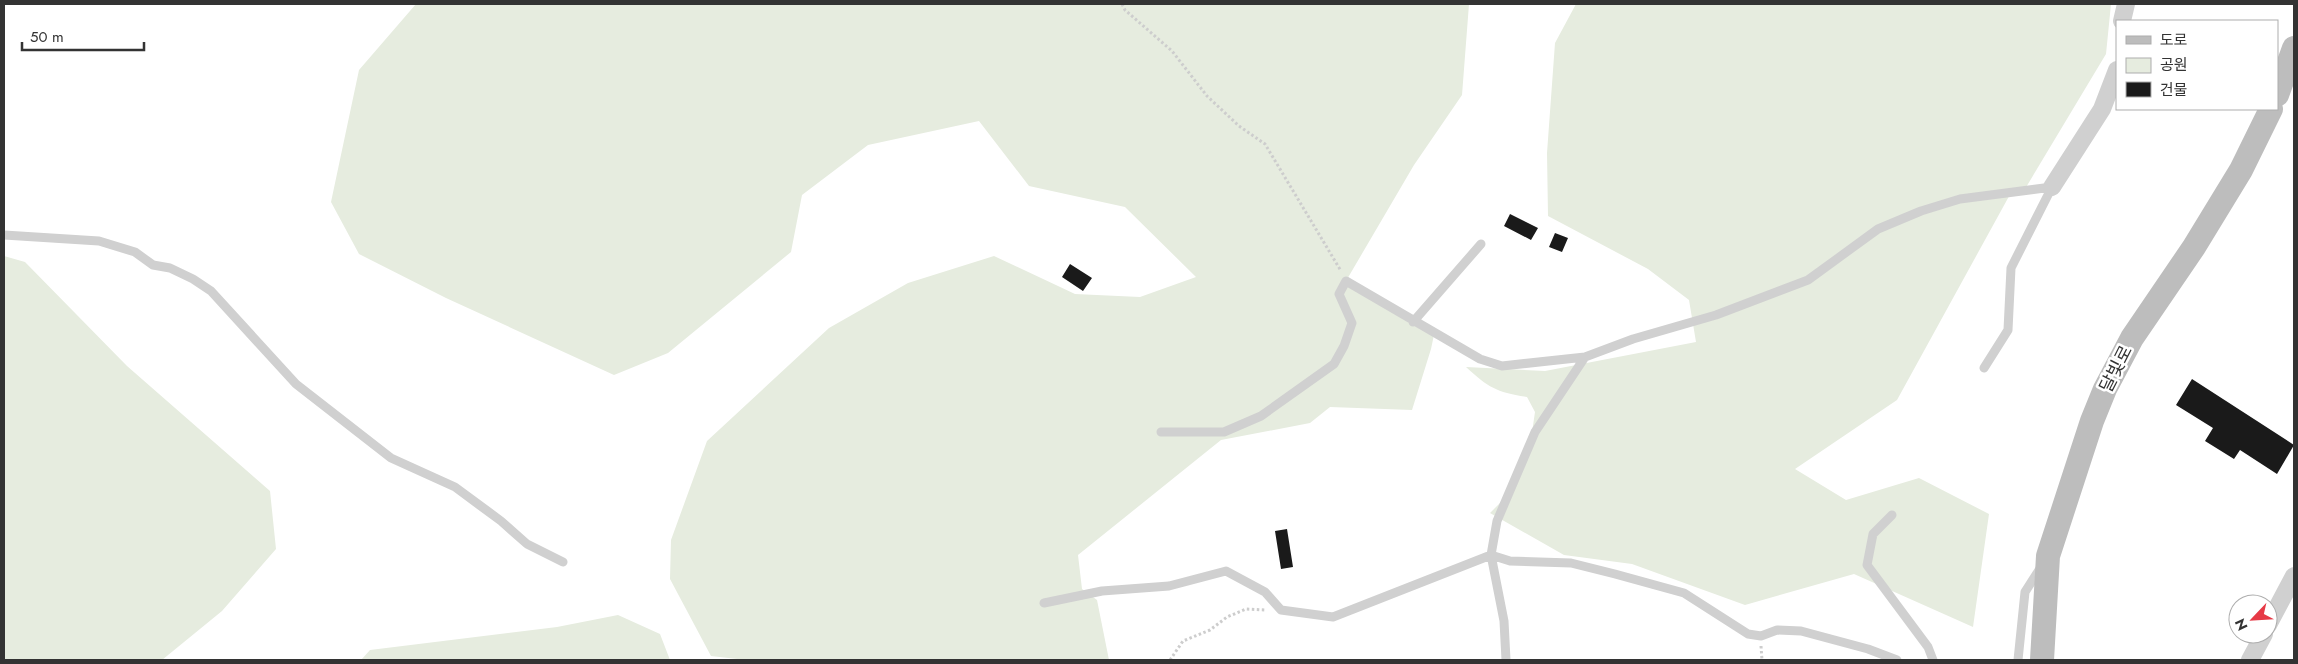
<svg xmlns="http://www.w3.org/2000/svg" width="2298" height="664" font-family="Jost,'Noto Sans KR',sans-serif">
	<rect width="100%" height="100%" fill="#fff"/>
	<path fill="#e6ecdf" d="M416,4H1469L1462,95L1414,165L1346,281L1435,330L1431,349L1412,410L1330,407L1310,423L1221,440L1078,555L1082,589L1097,600L1109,660H746L711,656L670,579L671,540L707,441L829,328L908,283L994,256L1075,294L1140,297L1196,277L1125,207L1029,186L979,121L868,145L802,195L791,252L668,353L614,375L446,298L359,254L331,202L359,70Z
		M1576,4H2111L2106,54L2025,189H2013L1897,400L1795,469L1846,500L1919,478L1989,514L1973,627L1854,574L1745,605L1632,564L1564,555L1490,513L1511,492L1530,446L1535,412L1527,397C1496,392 1489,388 1466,367L1545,371L1696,342L1689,300L1648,269L1548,216L1547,153L1555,43Z
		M4,256L25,262L127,366L270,491L276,549L222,611L162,660H4Z
		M618,615L660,634L670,660H361L370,650L557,627Z"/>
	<path fill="#1a1a1a" d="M1510,214L1538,228L1531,240L1504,226Z
		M1555,233L1568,238L1562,252L1549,247Z
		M1070,264L1092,278L1083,291L1062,277Z
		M2192,379L2294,445L2277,474L2240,450L2234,459L2205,441L2213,428L2176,405Z
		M1287,529L1293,567L1281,569L1275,531Z"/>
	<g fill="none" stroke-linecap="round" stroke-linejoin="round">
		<path stroke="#cdcdcd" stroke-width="3" stroke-dasharray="2.5 2.5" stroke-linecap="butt" d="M1122,4L1125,10L1172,51L1207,96L1239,126L1265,144L1341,271
			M1761,646L1762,660
			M1170,660L1183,641L1210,630L1227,617L1246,609L1266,610"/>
		<path stroke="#d0d0d0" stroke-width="9" d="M4,235L99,241L135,252L153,265L170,268L193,279L211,291L296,384L391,458L455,487L501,521L527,544L563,562
			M1413,322L1481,244
			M1161,432H1224L1261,416L1334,364L1344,346L1352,323L1339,294L1346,281L1480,359L1502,366L1585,357L1633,339L1716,315L1808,280L1878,229L1921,211L1960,199L2052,187L2011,268L2008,330L1984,368
			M1892,515L1873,534L1867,565L1928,647L1933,660
			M1044,603L1102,591L1169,586L1226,571L1265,592L1281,610L1333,617L1491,555L1497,521L1535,432L1585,357
			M1506,660L1504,621L1491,555L1510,561L1571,563L1615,574L1684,593L1748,634L1761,636L1777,630L1801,631L1868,649L1897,660
			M2018,660L2025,592L2041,567"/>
		<path stroke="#d0d0d0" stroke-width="18" d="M2122,21L2126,4
			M2052,187L2102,109L2117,70
			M2268,625L2294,576
			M2250,660L2264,634"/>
		<path stroke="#bdbdbd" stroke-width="24" d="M2277,95L2294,48
			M2042,660L2048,556L2092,421L2105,389L2132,338L2194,247L2241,170L2271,109"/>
	</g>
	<g text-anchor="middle" stroke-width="5" stroke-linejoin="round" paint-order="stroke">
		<g font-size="18" fill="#333" stroke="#fff">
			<text transform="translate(2116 369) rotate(-63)" y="6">달빛로</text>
		</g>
	</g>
	<rect width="2298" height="664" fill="none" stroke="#333333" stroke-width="10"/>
	<rect x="2116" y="20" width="162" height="90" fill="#ffffff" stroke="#adadad"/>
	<rect x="2126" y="36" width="25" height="8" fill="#bdbdbd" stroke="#adadad"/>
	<text x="2160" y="45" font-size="15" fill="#333333">도로</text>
	<rect x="2126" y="58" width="25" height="15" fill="#e6ecdf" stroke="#adadad"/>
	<text x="2160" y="70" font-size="15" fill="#333333">공원</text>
	<rect x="2126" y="82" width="25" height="15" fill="#1a1a1a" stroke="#adadad"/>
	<text x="2160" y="95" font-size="15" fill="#333333">건물</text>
	<g transform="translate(2253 619) rotate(245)"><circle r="24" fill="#ffffff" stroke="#adadad"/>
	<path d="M0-4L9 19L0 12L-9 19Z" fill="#e63946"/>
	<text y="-8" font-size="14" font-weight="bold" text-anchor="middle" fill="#333333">N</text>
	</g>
	<path d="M22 42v8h122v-8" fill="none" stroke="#333333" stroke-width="2.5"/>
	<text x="30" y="42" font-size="15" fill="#333333" stroke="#ffffff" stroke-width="4" paint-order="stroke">50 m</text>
</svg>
